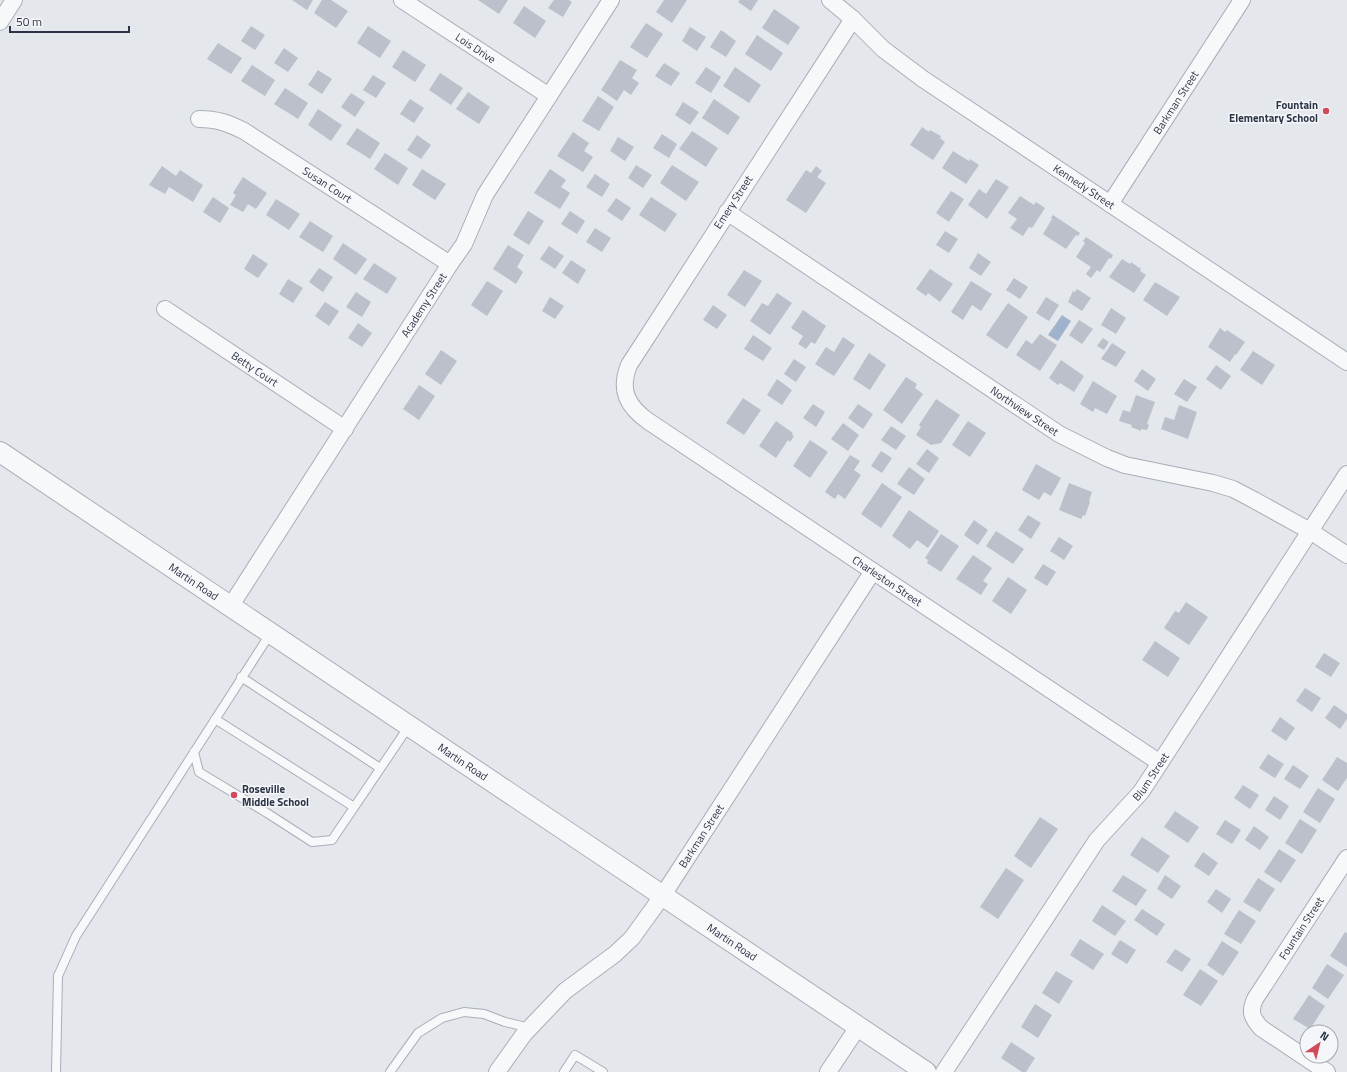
<svg xmlns="http://www.w3.org/2000/svg" width="1347" height="1072" font-family="'Titillium Web',sans-serif">
	<rect width="100%" height="100%" fill="#e4e7ec"/>
	<path fill="#9fb4cc" d="M1062,315L1071,321L1058,341L1048,335Z"/>
	<path fill="#bbc0ca" d="M292,0H313L307,10Z
		M322,0H331L348,11L336,28L314,13Z
		M478,0H508L499,14Z
		M554,0H569L572,2L563,17L548,8Z
		M664,0H687L672,23L656,12Z
		M740,0H758L751,11L738,2Z
		M524,6L546,21L535,38L513,23Z
		M774,9L800,27L788,45L762,28Z
		M646,23L663,34L647,58L630,47Z
		M251,26L265,35L255,50L241,41Z
		M368,26L391,41L380,58L357,43Z
		M690,27L706,37L697,51L682,41Z
		M721,30L736,41L726,57L710,47Z
		M757,35L783,53L771,71L745,54Z
		M218,43L242,58L231,74L207,59Z
		M284,48L298,58L288,72L274,63Z
		M403,50L426,65L415,82L392,67Z
		M620,60L637,70L632,78L639,83L631,95L624,90L617,101L601,90Z
		M664,63L680,73L671,86L655,76Z
		M252,65L275,80L265,96L241,81Z
		M706,67L721,77L711,93L695,83Z
		M735,67L761,85L749,103L723,86Z
		M318,70L332,79L322,94L308,85Z
		M440,73L463,88L451,105L429,90Z
		M373,75L386,83L376,98L363,90Z
		M285,88L308,103L298,119L274,104Z
		M468,92L490,107L479,124L456,109Z
		M351,93L365,102L355,117L341,107Z
		M598,96L614,107L599,131L582,121Z
		M410,99L424,108L414,123L400,114Z
		M714,99L740,117L728,135L702,118Z
		M683,102L699,112L690,125L675,115Z
		M318,109L342,125L331,141L308,125Z
		M922,127L929,132L930,130L941,136L940,138L945,142L933,160L910,145Z
		M357,128L380,143L370,159L346,144Z
		M692,131L718,148L706,167L679,149Z
		M573,132L589,143L584,151L593,157L583,172L557,156Z
		M662,134L677,144L669,158L653,148Z
		M417,135L431,145L421,159L407,150Z
		M618,137L634,147L625,161L610,151Z
		M953,151L969,161L970,159L979,165L966,184L942,168Z
		M385,153L408,168L398,185L374,169Z
		M636,165L652,175L643,188L628,178Z
		M672,165L699,182L686,201L660,183Z
		M162,166L176,176L180,170L203,185L193,202L169,187L165,194L149,185Z
		M816,166L822,171L817,177L826,183L806,213L786,200L806,170L811,173Z
		M422,169L446,184L435,200L412,185Z
		M550,169L566,180L561,187L570,193L560,209L534,193Z
		M595,174L610,184L602,197L586,187Z
		M243,177L267,193L256,209L248,204L243,212L230,205L236,195L233,193Z
		M996,179L1009,187L987,219L968,205L979,189L986,194Z
		M951,191L964,199L949,222L936,213Z
		M1020,196L1034,205L1036,202L1045,208L1032,228L1029,227L1023,236L1010,228L1017,219L1008,213Z
		M213,197L229,208L220,223L203,212Z
		M651,197L677,214L665,232L639,215Z
		M616,198L631,208L622,221L607,211Z
		M276,199L300,214L289,230L266,215Z
		M528,211L544,221L529,245L513,235Z
		M570,211L585,221L577,234L561,224Z
		M1053,215L1080,233L1078,236L1076,235L1066,249L1043,234L1052,219L1051,218Z
		M310,221L333,236L323,252L299,237Z
		M595,228L611,238L602,252L586,242Z
		M945,231L958,239L949,253L936,245Z
		M1086,237L1113,255L1111,259L1109,258L1100,272L1097,270L1091,278L1086,274L1091,267L1076,257L1085,243L1083,241Z
		M343,243L367,259L356,275L333,259Z
		M508,245L524,255L517,267L523,272L516,284L493,269Z
		M549,246L564,256L555,269L540,259Z
		M978,253L991,262L981,276L969,268Z
		M253,254L268,264L258,278L244,269Z
		M1122,259L1130,264L1131,262L1141,269L1140,271L1146,275L1134,293L1109,277Z
		M571,260L586,270L578,284L562,273Z
		M374,263L397,278L387,294L363,279Z
		M319,268L333,277L323,292L309,282Z
		M930,269L953,284L940,302L928,293L926,296L916,289Z
		M744,270L762,281L745,307L727,295Z
		M1014,278L1028,287L1020,299L1006,290Z
		M288,279L303,288L293,303L279,294Z
		M487,281L503,291L487,316L471,305Z
		M971,281L992,294L981,311L972,305L963,320L951,312Z
		M1155,282L1180,297L1167,316L1143,300Z
		M1077,289L1091,298L1082,311L1068,302L1073,291L1075,292Z
		M356,292L371,302L362,317L346,307Z
		M777,293L792,303L770,335L750,321L762,303L768,306Z
		M550,297L564,306L555,319L542,311Z
		M1046,297L1059,305L1049,321L1036,313Z
		M325,302L339,311L329,326L315,316Z
		M1008,303L1028,317L1007,349L986,335Z
		M713,305L727,315L717,329L703,320Z
		M1111,308L1126,318L1116,334L1101,325Z
		M803,310L826,326L815,344L811,342L806,349L798,344L803,336L791,328Z
		M1079,320L1093,329L1082,344L1069,335Z
		M358,323L372,333L362,347L348,338Z
		M1220,328L1225,332L1227,330L1245,342L1236,355L1235,354L1230,362L1208,347Z
		M1040,334L1057,345L1040,371L1016,355L1026,340L1032,344Z
		M753,335L772,348L763,361L744,349Z
		M843,337L855,345L834,376L815,364L826,347L834,352Z
		M1103,338L1109,342L1104,350L1097,346Z
		M1112,343L1126,352L1116,367L1101,359Z
		M441,350L457,361L441,385L425,374Z
		M1253,351L1275,365L1262,385L1240,370Z
		M869,353L886,365L870,390L853,379Z
		M794,359L806,367L796,382L784,374Z
		M1061,360L1084,376L1074,392L1060,383L1058,385L1049,378Z
		M1216,365L1231,376L1221,390L1206,379Z
		M1142,369L1156,379L1148,391L1134,381Z
		M906,377L917,384L915,388L923,394L902,424L883,410Z
		M777,379L792,390L782,405L767,395Z
		M1184,379L1197,387L1187,402L1174,394Z
		M1093,381L1117,396L1107,414L1095,408L1093,412L1080,404Z
		M419,385L435,396L419,420L403,409Z
		M1136,395L1155,402L1147,424L1149,425L1147,430L1141,429V431L1131,427L1132,425L1119,421L1123,410L1130,412Z
		M743,398L761,410L744,435L726,423Z
		M936,399L960,415L941,443L931,445L916,435L921,427L919,425Z
		M813,404L825,412L816,427L803,418Z
		M858,404L873,414L863,429L848,418Z
		M1179,405L1197,412L1188,439L1161,429L1165,417L1174,420Z
		M776,421L793,433L792,435L794,436L790,442L788,440L776,458L759,446Z
		M968,421L986,433L970,457L952,445Z
		M843,423L859,435L848,451L831,439Z
		M891,426L906,436L896,450L881,440Z
		M810,440L828,452L810,478L793,466Z
		M927,449L939,458L929,473L916,464Z
		M881,451L892,458L882,473L871,466Z
		M850,455L860,461L854,470L861,475L845,499L838,494L835,499L825,492Z
		M1036,464L1061,478L1051,496L1044,492L1039,500L1022,490Z
		M909,467L925,479L914,495L897,484Z
		M882,483L902,497L881,528L861,514Z
		M1069,483L1092,492L1089,501L1090,502L1085,516L1083,515L1081,519L1059,510Z
		M909,510L939,531L928,548L917,540L910,549L892,536Z
		M1028,515L1041,523L1031,539L1018,530Z
		M974,520L988,530L978,545L964,535Z
		M996,531L1024,549L1013,564L986,546Z
		M941,534L959,546L941,572L927,563L928,560L925,558Z
		M1059,537L1073,546L1064,560L1050,551Z
		M973,555L992,568L983,581L988,584L981,595L956,579Z
		M1043,564L1056,572L1047,586L1034,578Z
		M1008,577L1027,590L1011,614L992,601Z
		M1186,602L1208,617L1189,645L1164,628L1175,611L1179,613Z
		M1155,641L1180,658L1168,677L1142,660Z
		M1324,653L1340,663L1331,677L1315,667Z
		M1305,688L1321,698L1312,712L1296,701Z
		M1334,705L1347,714V719L1340,729L1325,718Z
		M1280,717L1295,728L1286,741L1271,731Z
		M1268,754L1284,764L1275,778L1259,768Z
		M1337,757L1347,763V778L1338,791L1322,780Z
		M1293,765L1309,776L1300,789L1284,779Z
		M1243,785L1259,795L1250,809L1234,798Z
		M1318,788L1335,799L1320,823L1303,812Z
		M1274,796L1289,806L1280,820L1265,810Z
		M1175,811L1199,827L1188,843L1164,827Z
		M1040,817L1058,829L1031,868L1014,856Z
		M1300,819L1317,830L1302,854L1285,843Z
		M1225,820L1241,830L1232,844L1216,834Z
		M1254,826L1269,837L1260,850L1245,840Z
		M1142,837L1170,856L1158,873L1130,855Z
		M1279,849L1296,860L1281,883L1264,872Z
		M1203,852L1218,863L1209,876L1194,866Z
		M1006,868L1024,880L998,919L980,907Z
		M1123,875L1147,890L1136,906L1112,891Z
		M1165,875L1181,886L1172,899L1157,889Z
		M1258,878L1275,889L1260,912L1243,902Z
		M1216,889L1231,899L1222,913L1207,902Z
		M1102,905L1126,921L1115,936L1092,921Z
		M1142,909L1165,924L1157,936L1134,920Z
		M1239,910L1256,921L1241,944L1224,934Z
		M1345,932L1347,933V967L1330,956Z
		M1080,939L1104,954L1093,970L1070,955Z
		M1120,940L1136,950L1127,964L1111,954Z
		M1222,941L1239,952L1223,976L1207,965Z
		M1175,949L1191,959L1182,972L1166,962Z
		M1327,964L1344,975L1328,999L1312,988Z
		M1200,969L1218,981L1201,1006L1183,995Z
		M1056,971L1073,981L1059,1004L1042,993Z
		M1309,995L1325,1006L1310,1029L1293,1019Z
		M1035,1004L1052,1015L1038,1038L1021,1027Z
		M1011,1042L1035,1058L1026,1072H1022L1001,1058Z"/>
	<g fill="none" stroke-linecap="round" stroke-linejoin="round">
		<g stroke="#a9aeb7" stroke-width="10">
			<path id="service" d="M241,677L380,768
				M215,719L354,807
				M194,752L199,772L267,813L312,842L332,840L409,726
				M56,1072L58,976L76,936L270,634
				M390,1072L418,1033L442,1018L464,1012L484,1014L505,1022L530,1028
				M564,1072L575,1055L603,1072"/>
		</g>
		<g stroke="#a9aeb7" stroke-width="18">
			<g id="minor">
				<path id="s1" d="M402,0L549,96"/>
				<path id="s2" d="M830,0L853,19L883,49L923,79L1347,362"/>
				<path id="s3" d="M853,19L629,365C619,390 627,406 648,421L1160,763"/>
				<path d="M0,22L14,0"/>
				<path id="s4" d="M199,119C217,119 228,123 244,131L450,264"/>
				<path id="s5" d="M1110,204L1242,0"/>
				<path id="s6" d="M727,212L1059,434L1107,458L1125,465L1213,483L1233,489L1254,500L1310,531L1347,555"/>
				<path id="s7" d="M165,309L345,429"/>
				<path id="s8" d="M230,607L450,264L464,244L485,195L611,0"/>
				<path id="s9" d="M497,1072L524,1034L565,991L615,954L632,938L663,895L873,571"/>
				<path d="M828,1072L858,1027"/>
				<path id="s10" d="M944,1072L1097,840L1141,792L1160,763L1347,474"/>
				<path id="s11" d="M1327,1072L1261,1028C1252,1018 1249,1012 1255,999L1347,858"/>
			</g>
		</g>
		<g stroke="#a9aeb7" stroke-width="22">
			<g id="tertiary">
				<path id="s12" d="M0,452L926,1072"/>
			</g>
		</g>
		<use href="#service" stroke="#f7f8fa" stroke-width="8"/>
		<use href="#minor" stroke="#f7f8fa" stroke-width="16"/>
		<use href="#tertiary" stroke="#f7f8fa" stroke-width="20"/>
	</g>
	<g fill="#d1495b" stroke="#f4f6f9" stroke-width="1.5">
		<circle cx="1326" cy="111" r="4"/>
		<circle cx="234" cy="795" r="4"/>
	</g>
	<g text-anchor="middle" stroke-width="3" stroke-linejoin="round" paint-order="stroke">
		<g font-size="11" fill="#2b3445" stroke="#f4f6f9">
			<text dy="4" stroke="none"><textPath href="#s1" startOffset="88">Lois Drive</textPath></text>
			<text dy="4" stroke="none"><textPath href="#s5" startOffset="121">Barkman Street</textPath></text>
			<text dy="4" stroke="none"><textPath href="#s4" startOffset="146">Susan Court</textPath></text>
			<text dy="4" stroke="none"><textPath href="#s2" startOffset="316">Kennedy Street</textPath></text>
			<text transform="translate(733 202) rotate(-57)" y="4">Emery Street</text>
			<text dy="4" stroke="none"><textPath href="#s8" startOffset="359">Academy Street</textPath></text>
			<text dy="4" stroke="none"><textPath href="#s7" startOffset="108">Betty Court</textPath></text>
			<text dy="4" stroke="none"><textPath href="#s6" startOffset="358">Northview Street</textPath></text>
			<text dy="4" stroke="none"><textPath href="#s3" startOffset="765">Charleston Street</textPath></text>
			<text dy="4" stroke="none"><textPath href="#s12" startOffset="233">Martin Road</textPath></text>
			<text dy="4" stroke="none"><textPath href="#s12" startOffset="557">Martin Road</textPath></text>
			<text dy="4" stroke="none"><textPath href="#s10" startOffset="361">Blum Street</textPath></text>
			<text dy="4" stroke="none"><textPath href="#s9" startOffset="315">Barkman Street</textPath></text>
			<text dy="4" stroke="none"><textPath href="#s11" startOffset="196">Fountain Street</textPath></text>
			<text dy="4" stroke="none"><textPath href="#s12" startOffset="881">Martin Road</textPath></text>
		</g>
		<g font-size="11" font-weight="bold" fill="#2b3445" stroke="#f4f6f9" text-anchor="end">
			<text x="1318" y="109">Fountain<tspan x="1318" dy="13">Elementary School</tspan></text>
			<text x="242" y="793" text-anchor="start">Roseville<tspan x="242" dy="13">Middle School</tspan></text>
		</g>
	</g>
	<g transform="translate(1319 1044) rotate(35)"><circle r="19" fill="#f4f6f9" stroke="#a4a8b1"/>
	<path d="M0-3L7 15L0 10L-7 15Z" fill="#d1495b"/>
	<text y="-6" font-size="11" font-weight="bold" text-anchor="middle" fill="#2b3445">N</text>
	</g>
	<path d="M10 26v6h119v-6" fill="none" stroke="#2b3445" stroke-width="2"/>
	<text x="16" y="26" font-size="12" fill="#2b3445" stroke="#f4f6f9" stroke-width="3" paint-order="stroke">50 m</text>
</svg>
